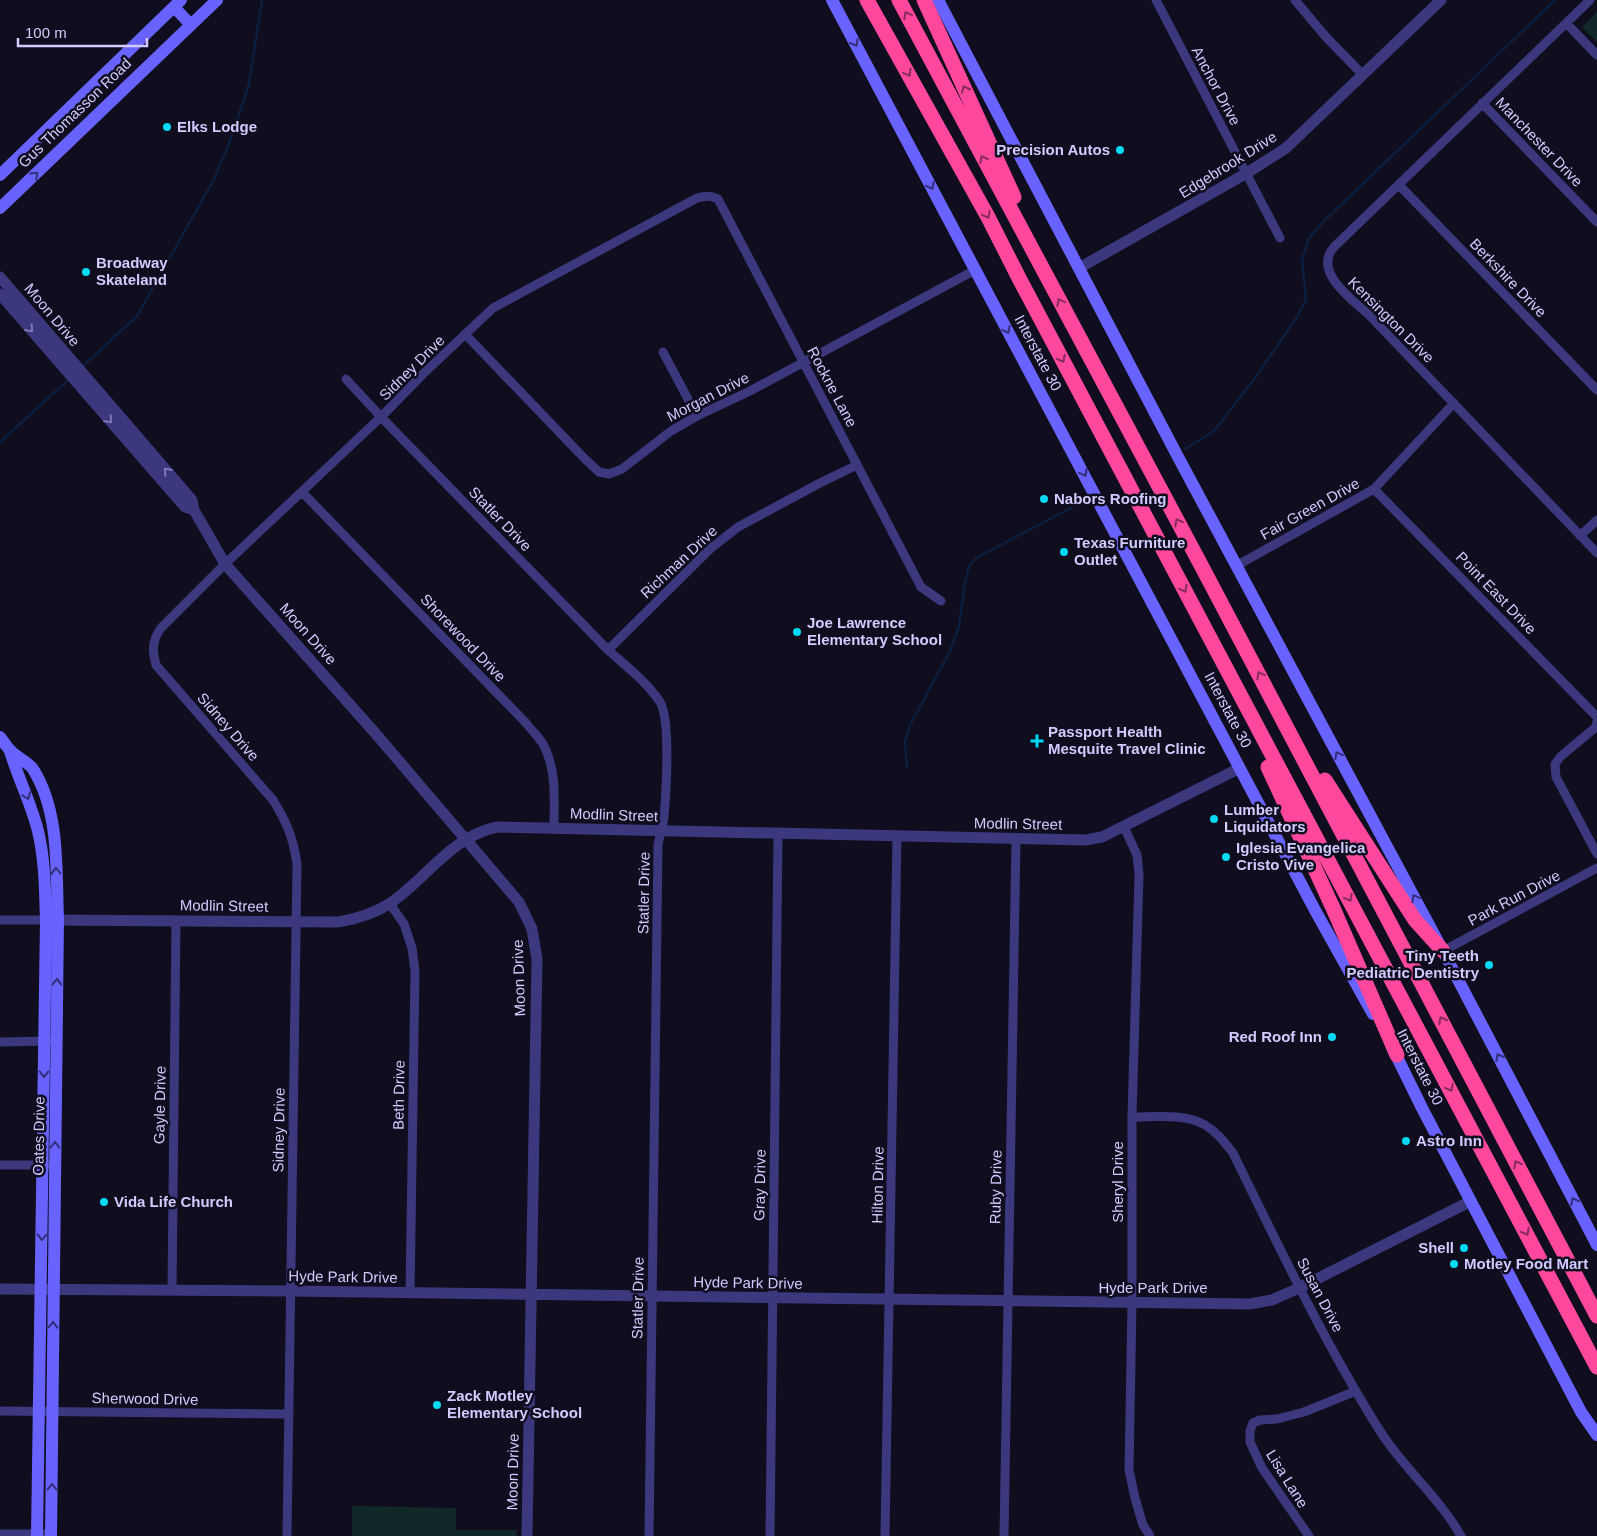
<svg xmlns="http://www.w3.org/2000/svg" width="1597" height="1536" font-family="Arial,sans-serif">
	<rect width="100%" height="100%" fill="#100d1f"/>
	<path fill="#102928" d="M1597,12V42L1582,27Z
		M352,1506L456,1508V1530H517V1536H352Z"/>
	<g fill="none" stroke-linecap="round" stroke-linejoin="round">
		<path stroke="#0b1e3f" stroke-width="2.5" d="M82,367L137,316L213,181L227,149L249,84L262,0
			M0,442L69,379
			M1185,449L1214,431L1255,378L1297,317L1306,299L1302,260L1309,238L1324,221L1555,0
			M907,767L905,742L909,727L950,651L959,626L965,583L969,566L976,558L1086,500"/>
		<path stroke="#3b387e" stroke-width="9" d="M1156,0L1280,238
			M1295,0L1326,37L1363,75
			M1590,0L1334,247C1312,272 1353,300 1369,315L1597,553
			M1567,24L1597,55
			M1482,103L1597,222
			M1399,185L1597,390
			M465,334L584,458L599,472L609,474L622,469L671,431L697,416L750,391L975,270
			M663,352L697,416
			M346,379L381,417L608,650C626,666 647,682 660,702C671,720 666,794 664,817C663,826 660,835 658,844L649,1536
			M1374,489L1597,717
			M302,492L527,724C532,731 540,738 544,746C557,772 554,800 554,828
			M1580,536L1597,520
			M1236,566L1374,489L1454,403
			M608,650L710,549L738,527L820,483L857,465
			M1597,721L1596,727L1560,757L1555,764L1556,777L1597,854
			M1124,827L1137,855L1139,875L1132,1117V1303L1129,1470L1135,1498L1143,1525L1150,1536
			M390,904L404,924L412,948L415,971L410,1293
			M0,920H46
			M1443,951L1597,868
			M0,1042L49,1041
			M1132,1117C1154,1117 1185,1113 1205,1125C1217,1132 1225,1143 1233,1153C1279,1247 1324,1342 1380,1431C1404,1469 1439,1497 1461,1536
			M0,1165H47
			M172,1290L176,920
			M0,1411L289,1414
			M0,1534H51
			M287,1536L297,864C293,837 287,823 273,800L156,665C152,650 152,641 161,628L225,564L381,417L423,374L493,308L697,198C705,196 710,195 718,199L921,587L941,601
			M770,1536L778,834
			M885,1536L897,835
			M1004,1536L1016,839
			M1309,1536L1262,1468L1250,1442V1431L1253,1423L1260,1420L1277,1419L1304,1412L1356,1391"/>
		<path stroke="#3b387e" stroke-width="11" d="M1079,268L1247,173L1286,148L1441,0
			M0,277L192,500L194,510L225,564L376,734L519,902L532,929L537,959L527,1536
			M0,294L185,507L194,510
			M50,920L338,922C356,919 373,914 389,904C425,880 452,836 497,827L1086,840L1102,837L1240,768
			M0,1289L291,1291L1250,1304L1272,1300L1299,1288L1471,1201"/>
		<path stroke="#6863fe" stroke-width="12" d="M832,0L1316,912L1373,1014
			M938,0L1177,455L1443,951L1597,1245
			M174,7L191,25
			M0,175L181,0
			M0,208L217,0
			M0,737C4,742 7,748 12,752C18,758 28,762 33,769C60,812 56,870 58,919L51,1536
			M10,751C18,778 31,803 38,831C45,860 45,891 46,920L37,1536
			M1392,1047L1422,1108L1581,1412L1597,1435"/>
		<path stroke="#fe479d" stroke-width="15" d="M867,0L988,217L1020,280L1597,1367
			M899,0L1201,565L1597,1316
			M924,0L1014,197
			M1268,767L1333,908L1397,1055
			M1325,780L1415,920L1443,951"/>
	</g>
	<defs><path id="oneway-chevron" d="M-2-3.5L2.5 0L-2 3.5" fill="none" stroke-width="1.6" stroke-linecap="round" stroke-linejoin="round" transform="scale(1.25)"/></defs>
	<g stroke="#872a5e">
		<use href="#oneway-chevron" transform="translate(907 15) rotate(-118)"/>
		<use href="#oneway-chevron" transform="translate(908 73) rotate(61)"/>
		<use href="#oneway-chevron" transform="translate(965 89) rotate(-114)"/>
		<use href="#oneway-chevron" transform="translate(983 159) rotate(-118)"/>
		<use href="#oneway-chevron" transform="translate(987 215) rotate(62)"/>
		<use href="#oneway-chevron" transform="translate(1060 302) rotate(-118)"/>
		<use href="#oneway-chevron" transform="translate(1062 359) rotate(62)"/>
		<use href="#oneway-chevron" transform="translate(1178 522) rotate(-118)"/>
		<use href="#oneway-chevron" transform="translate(1184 589) rotate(62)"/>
		<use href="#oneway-chevron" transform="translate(1260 675) rotate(-118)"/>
		<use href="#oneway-chevron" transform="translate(1349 898) rotate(62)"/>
		<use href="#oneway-chevron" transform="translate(1442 1020) rotate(-118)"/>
		<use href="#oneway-chevron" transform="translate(1450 1088) rotate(62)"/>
		<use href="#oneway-chevron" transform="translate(1517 1164) rotate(-118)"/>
		<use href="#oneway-chevron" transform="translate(1526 1232) rotate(62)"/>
	</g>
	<g stroke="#332f78">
		<use href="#oneway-chevron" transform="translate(855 43) rotate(62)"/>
		<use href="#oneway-chevron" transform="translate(35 175) rotate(-44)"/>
		<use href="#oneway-chevron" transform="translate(931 186) rotate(62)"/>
		<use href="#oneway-chevron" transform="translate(1007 330) rotate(62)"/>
		<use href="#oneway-chevron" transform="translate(1084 473) rotate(62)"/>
		<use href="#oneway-chevron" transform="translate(1338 755) rotate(-118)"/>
		<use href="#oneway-chevron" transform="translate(27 796) rotate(69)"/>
		<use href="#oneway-chevron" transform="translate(56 871) rotate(-92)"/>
		<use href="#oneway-chevron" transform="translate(1415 898) rotate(-118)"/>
		<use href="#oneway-chevron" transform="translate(57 982) rotate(-89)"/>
		<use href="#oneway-chevron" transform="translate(1499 1057) rotate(-118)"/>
		<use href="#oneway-chevron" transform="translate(44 1074) rotate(91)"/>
		<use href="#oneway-chevron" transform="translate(55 1145) rotate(-89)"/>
		<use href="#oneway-chevron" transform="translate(1574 1201) rotate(-118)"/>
		<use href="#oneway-chevron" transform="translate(42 1237) rotate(91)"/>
		<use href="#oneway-chevron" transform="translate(53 1325) rotate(-89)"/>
		<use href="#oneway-chevron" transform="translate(52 1487) rotate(-89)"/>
	</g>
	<g stroke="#7e7ab8">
		<use href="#oneway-chevron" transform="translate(30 329) rotate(49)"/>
		<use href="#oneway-chevron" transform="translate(109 420) rotate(49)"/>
		<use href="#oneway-chevron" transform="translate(167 471) rotate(-131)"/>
	</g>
	<g fill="#02d9f4" stroke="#100d1f" stroke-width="2">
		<circle cx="167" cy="127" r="5"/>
		<circle cx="1120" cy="150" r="5"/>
		<circle cx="86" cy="272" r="5"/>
		<circle cx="1044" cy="499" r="5"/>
		<circle cx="1064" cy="552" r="5"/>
		<circle cx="797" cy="632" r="5"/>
		<path d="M1034.5 733.5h5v5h5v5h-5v5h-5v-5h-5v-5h5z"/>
		<circle cx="1214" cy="819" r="5"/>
		<circle cx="1226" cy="857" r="5"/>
		<circle cx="1489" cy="965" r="5"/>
		<circle cx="1332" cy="1037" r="5"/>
		<circle cx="1406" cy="1141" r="5"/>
		<circle cx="104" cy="1202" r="5"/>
		<circle cx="1464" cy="1248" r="5"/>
		<circle cx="1454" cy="1264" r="5"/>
		<circle cx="437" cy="1405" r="5"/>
	</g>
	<g text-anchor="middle" stroke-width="5" stroke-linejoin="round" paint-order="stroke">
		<g font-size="15" fill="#d1cbff" stroke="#100d1f">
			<text transform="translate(1216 86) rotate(62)" y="5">Anchor Drive</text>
			<text transform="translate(75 113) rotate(-44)" y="5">Gus Thomasson Road</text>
			<text transform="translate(1539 142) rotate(46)" y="5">Manchester Drive</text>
			<text transform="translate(1228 165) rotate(-32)" y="5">Edgebrook Drive</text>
			<text transform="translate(1508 278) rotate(46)" y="5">Berkshire Drive</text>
			<text transform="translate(52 315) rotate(50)" y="5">Moon Drive</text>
			<text transform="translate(1391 320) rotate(45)" y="5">Kensington Drive</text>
			<text transform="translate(1038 353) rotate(62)" y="5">Interstate 30</text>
			<text transform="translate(412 368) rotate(-45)" y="5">Sidney Drive</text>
			<text transform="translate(832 387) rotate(62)" y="5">Rockne Lane</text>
			<text transform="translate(708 397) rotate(-27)" y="5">Morgan Drive</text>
			<text transform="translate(1310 509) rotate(-29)" y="5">Fair Green Drive</text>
			<text transform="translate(500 519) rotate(46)" y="5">Statler Drive</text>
			<text transform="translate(679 562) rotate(-43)" y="5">Richman Drive</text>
			<text transform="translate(1496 593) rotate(46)" y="5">Point East Drive</text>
			<text transform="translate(308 634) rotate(48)" y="5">Moon Drive</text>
			<text transform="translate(463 638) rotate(46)" y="5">Shorewood Drive</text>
			<text transform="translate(1228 710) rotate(62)" y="5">Interstate 30</text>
			<text transform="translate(228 727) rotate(49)" y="5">Sidney Drive</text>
			<text transform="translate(614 815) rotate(2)" y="5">Modlin Street</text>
			<text transform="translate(1018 824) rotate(1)" y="5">Modlin Street</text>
			<text transform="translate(644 893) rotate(-89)" y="5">Statler Drive</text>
			<text transform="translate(1514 898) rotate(-28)" y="5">Park Run Drive</text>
			<text transform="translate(224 906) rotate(1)" y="5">Modlin Street</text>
			<text transform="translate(519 978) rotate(-92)" y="5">Moon Drive</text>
			<text transform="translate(1420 1067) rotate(63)" y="5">Interstate 30</text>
			<text transform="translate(399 1095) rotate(-89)" y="5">Beth Drive</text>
			<text transform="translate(160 1105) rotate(-89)" y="5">Gayle Drive</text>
			<text transform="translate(279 1130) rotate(-89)" y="5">Sidney Drive</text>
			<text transform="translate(39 1136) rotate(-89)" y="5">Oates Drive</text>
			<text transform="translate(1118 1182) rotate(-90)" y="5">Sheryl Drive</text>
			<text transform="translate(760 1185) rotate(-89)" y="5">Gray Drive</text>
			<text transform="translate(878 1185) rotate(-89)" y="5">Hilton Drive</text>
			<text transform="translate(996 1187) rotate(-89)" y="5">Ruby Drive</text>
			<text transform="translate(343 1277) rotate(1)" y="5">Hyde Park Drive</text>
			<text transform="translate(748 1283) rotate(1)" y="5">Hyde Park Drive</text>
			<text x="1153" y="1293">Hyde Park Drive</text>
			<text transform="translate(1320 1295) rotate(62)" y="5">Susan Drive</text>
			<text transform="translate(638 1298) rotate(-89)" y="5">Statler Drive</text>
			<text transform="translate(145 1399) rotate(1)" y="5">Sherwood Drive</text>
			<text transform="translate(513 1472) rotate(-89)" y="5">Moon Drive</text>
			<text transform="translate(1287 1479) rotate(58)" y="5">Lisa Lane</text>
		</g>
		<g font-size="15" font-weight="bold" fill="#d1cbff" stroke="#100d1f" text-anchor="start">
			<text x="177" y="132">Elks Lodge</text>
			<text x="1110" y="155" text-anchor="end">Precision Autos</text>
			<text x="96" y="268">Broadway<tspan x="96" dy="17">Skateland</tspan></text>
			<text x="1054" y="504">Nabors Roofing</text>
			<text x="1074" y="548">Texas Furniture<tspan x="1074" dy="17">Outlet</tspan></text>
			<text x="807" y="628">Joe Lawrence<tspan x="807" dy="17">Elementary School</tspan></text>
			<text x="1048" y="737">Passport Health<tspan x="1048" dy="17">Mesquite Travel Clinic</tspan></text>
			<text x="1224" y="815">Lumber<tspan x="1224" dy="17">Liquidators</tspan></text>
			<text x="1236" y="853">Iglesia Evangelica<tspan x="1236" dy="17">Cristo Vive</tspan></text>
			<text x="1479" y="961" text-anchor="end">Tiny Teeth<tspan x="1479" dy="17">Pediatric Dentistry</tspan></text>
			<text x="1322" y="1042" text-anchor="end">Red Roof Inn</text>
			<text x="1416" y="1146">Astro Inn</text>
			<text x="114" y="1207">Vida Life Church</text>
			<text x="1454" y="1253" text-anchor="end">Shell</text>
			<text x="1464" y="1269">Motley Food Mart</text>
			<text x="447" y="1401">Zack Motley<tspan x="447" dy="17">Elementary School</tspan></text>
		</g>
	</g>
	<path d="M18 38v8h129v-8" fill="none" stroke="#d1cbff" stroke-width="2.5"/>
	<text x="25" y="38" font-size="15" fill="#d1cbff" stroke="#100d1f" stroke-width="4" paint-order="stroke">100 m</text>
</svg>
